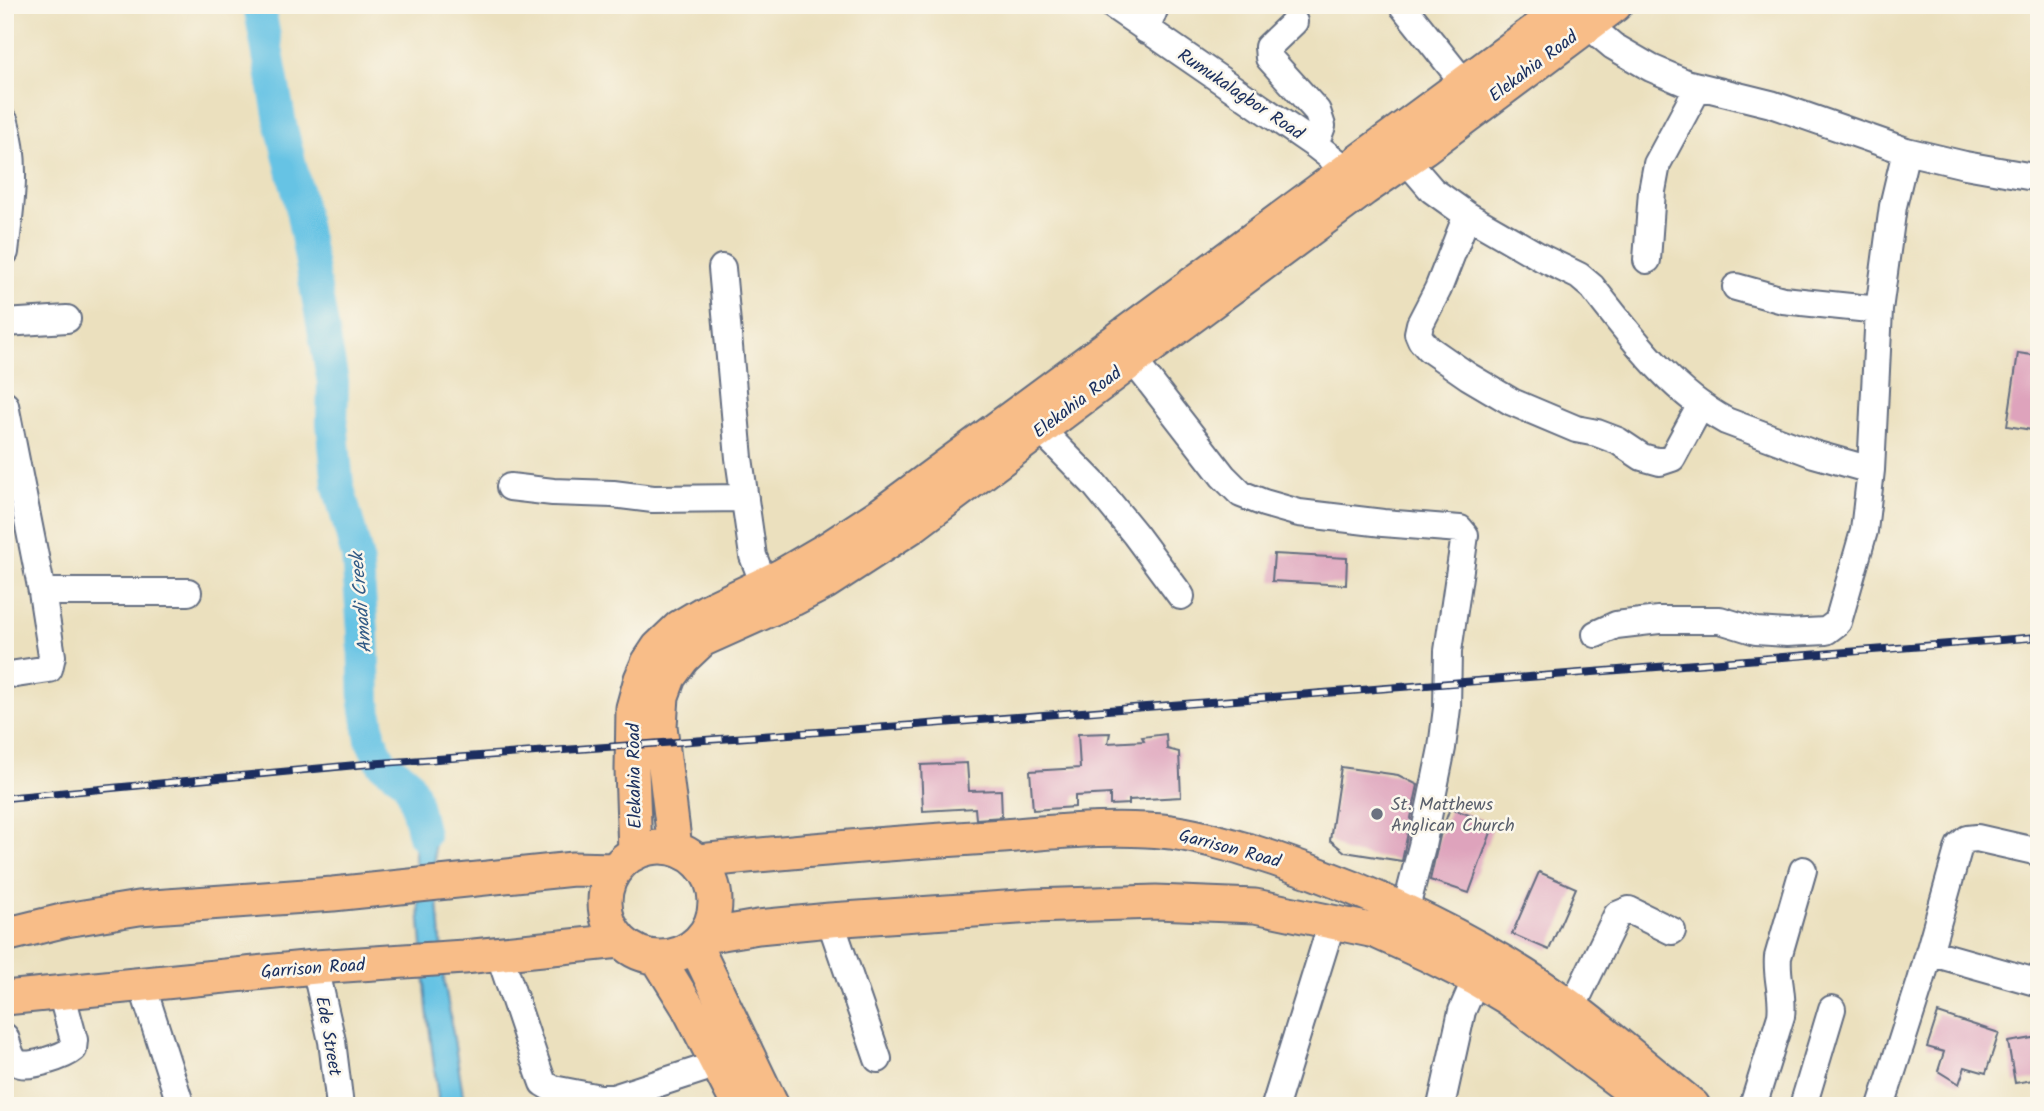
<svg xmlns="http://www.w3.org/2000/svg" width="2044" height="1111" font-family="Kalam,sans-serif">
	<rect width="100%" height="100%" fill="#fbf7ec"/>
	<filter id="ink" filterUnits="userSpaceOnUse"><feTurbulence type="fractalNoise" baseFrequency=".0143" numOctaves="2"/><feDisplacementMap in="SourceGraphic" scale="14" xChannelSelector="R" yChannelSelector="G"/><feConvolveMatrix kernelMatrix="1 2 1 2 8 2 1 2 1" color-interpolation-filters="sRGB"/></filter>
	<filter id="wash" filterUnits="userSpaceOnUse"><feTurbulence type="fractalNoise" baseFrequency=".00686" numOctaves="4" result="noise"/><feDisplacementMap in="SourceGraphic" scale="28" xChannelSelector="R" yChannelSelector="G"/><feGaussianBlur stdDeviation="1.57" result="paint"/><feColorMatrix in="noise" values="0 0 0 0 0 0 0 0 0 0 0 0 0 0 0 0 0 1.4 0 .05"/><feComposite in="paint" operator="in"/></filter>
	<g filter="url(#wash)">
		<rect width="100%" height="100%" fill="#ebe0be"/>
		<path fill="#66c3e4" stroke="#4079a1" stroke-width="2" d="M417,792L433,836L444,979L465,1106H439L427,1009L410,794Z"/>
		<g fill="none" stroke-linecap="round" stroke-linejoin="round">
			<path stroke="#66c3e4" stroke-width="32" d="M259,5L281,125L299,198L333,382L332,423L338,485L357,556L363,631L365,703L371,740L382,763L406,780L413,793L423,835"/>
		</g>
		<g id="blocks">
			<path fill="#dea3bc" d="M2018,353L2039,356V395L2032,430L2007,426Z
				M1274,554L1347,558L1346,585L1272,581Z
				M1110,733L1108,743L1144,741L1142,737L1166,734L1167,749L1179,752L1181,797L1129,800V804L1110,805V794L1075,796V807L1033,810L1030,771L1080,768L1078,734Z
				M967,763L969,791L1001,790L1002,817L976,819L975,808L923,811L921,765Z
				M1341,767L1398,775L1418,785L1402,861L1345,852L1330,840Z
				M1450,808L1494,824L1469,893L1430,880L1440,836Z
				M1539,872L1576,888L1549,950L1512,934Z
				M1938,1013L1999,1033L1986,1073L1965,1067L1959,1084L1938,1071L1944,1052L1927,1047Z
				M2039,1037V1079L2015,1083L2008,1042Z"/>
		</g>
	</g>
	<g filter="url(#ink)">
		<use href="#blocks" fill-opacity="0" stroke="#646d80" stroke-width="2"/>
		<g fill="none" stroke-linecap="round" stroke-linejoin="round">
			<g stroke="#646d80" stroke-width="30">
				<path id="minor" d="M1112,5L1315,145L1346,169L1360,184
					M1402,5L1464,83
					M1294,22L1268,47L1269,58L1317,111L1322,126L1315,145
					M1588,25L1613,46L1651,68L1686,83L1771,104L1906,151L1965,165L2039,178
					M1146,30L1156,5
					M5,122C18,165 10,208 5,252
					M1394,146L1432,190L1467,215L1542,258L1579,276L1592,287C1631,336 1670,391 1726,421L1814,454L1871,470
					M1467,215L1438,289L1420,324L1418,333L1421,340L1429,349L1468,376L1512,402L1576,429L1597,433L1618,441L1642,457L1660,462L1672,458L1701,405
					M1647,260L1652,191L1657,164L1699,86
					M722,268L739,458L753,556L764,584
					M1736,287L1783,300L1879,310
					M5,323L67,319
					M1133,360L1223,476L1241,494L1264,503L1299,513L1383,523L1460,529L1465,535L1448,651L1447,708L1442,748L1422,846L1405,912
					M5,405L42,592L52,656L49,669L16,674
					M1041,430L1095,485L1135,534L1181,596
					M510,487L553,492L613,494L653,499L745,498
					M42,592H188
					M1596,634L1616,625L1659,620H1720L1756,631L1787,633L1826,631L1838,622L1864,531L1871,470L1879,310L1893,206L1906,151
					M830,920L878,1059
					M1929,952L2039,983
					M499,953L539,1072L543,1083L553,1089L600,1098H613L718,1064
					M315,967L332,1041L340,1106
					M142,985L181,1106
					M1572,1008L1617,915L1629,910L1672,931
					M5,1037C8,1045 10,1059 18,1063C28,1069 65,1056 73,1049L74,1040L61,992
					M1275,1106L1332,922
					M1441,1106L1462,1011L1476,979
					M1753,1106L1781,1016C1784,996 1776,977 1778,957L1803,870
					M1803,1106L1832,1009
					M1881,1106L1921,981L1959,846L1967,839L1977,838L2039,852"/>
			</g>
			<g stroke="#646d80" stroke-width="37">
				<path id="major" d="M605 902a55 55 0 1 1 110 0a55 55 0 1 1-110 0Z
					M675,848L660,726L662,696L669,677L683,658L702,640L793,599L826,582L911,527L1133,360L1364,189L1424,148L1615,5
					M635,852L632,770L633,708L641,679L648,663L658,648L680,627L707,611L781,576L829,548L884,512L1570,5
					M699,861C795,851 891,843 988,837C1048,833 1111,825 1171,832C1206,837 1241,848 1275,859C1377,893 1485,944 1572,1008C1613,1039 1653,1074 1693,1106
					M5,935L66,920L139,908L333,894L573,869L615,870
					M705,936L758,927L830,920L1033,906L1156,902L1255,906L1375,931L1428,955L1476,979L1508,998L1652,1106
					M695,945L772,1106
					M657,957L688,1007L739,1106
					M5,998L315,967L464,957L620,941"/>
			</g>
			<use href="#minor" stroke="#fff" stroke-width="26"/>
			<use href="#major" stroke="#f8bd88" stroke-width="33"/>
			<g stroke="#1b2f5e" stroke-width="8">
				<path id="rail" d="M5,798L367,764L916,725L2039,637"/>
			</g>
			<use href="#rail" stroke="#fbf7ec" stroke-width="5" stroke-dasharray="16" stroke-linecap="butt"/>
		</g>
	</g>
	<circle fill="#6b7280" stroke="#fbf7ec" stroke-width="2.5" cx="1377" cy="814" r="7"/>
	<g text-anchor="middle" stroke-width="5" stroke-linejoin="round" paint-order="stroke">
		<g font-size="18" fill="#1b2f5e" stroke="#fbf7ec">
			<text transform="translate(1533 66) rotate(-37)" y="6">Elekahia Road</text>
			<text transform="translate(1241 94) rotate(34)" y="6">Rumukalagbor Road</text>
			<text transform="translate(1077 402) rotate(-37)" y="6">Elekahia Road</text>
			<text transform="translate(634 776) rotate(-91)" y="6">Elekahia Road</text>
			<text transform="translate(1230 848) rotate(15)" y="6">Garrison Road</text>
			<text transform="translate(313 968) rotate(-4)" y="6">Garrison Road</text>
			<text transform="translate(329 1036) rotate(80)" y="6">Ede Street</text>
		</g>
		<g font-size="18" fill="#5b616d" stroke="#fbf7ec" text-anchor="start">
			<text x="1391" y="810">St. Matthews<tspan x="1391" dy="21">Anglican Church</tspan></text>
		</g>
		<g font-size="19" font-style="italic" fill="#325b86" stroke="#fbf7ec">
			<text transform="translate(360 603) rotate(-95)" y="7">Amadi Creek</text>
		</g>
	</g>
	<rect width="2044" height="1111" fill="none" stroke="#fbf7ec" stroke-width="28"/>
</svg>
